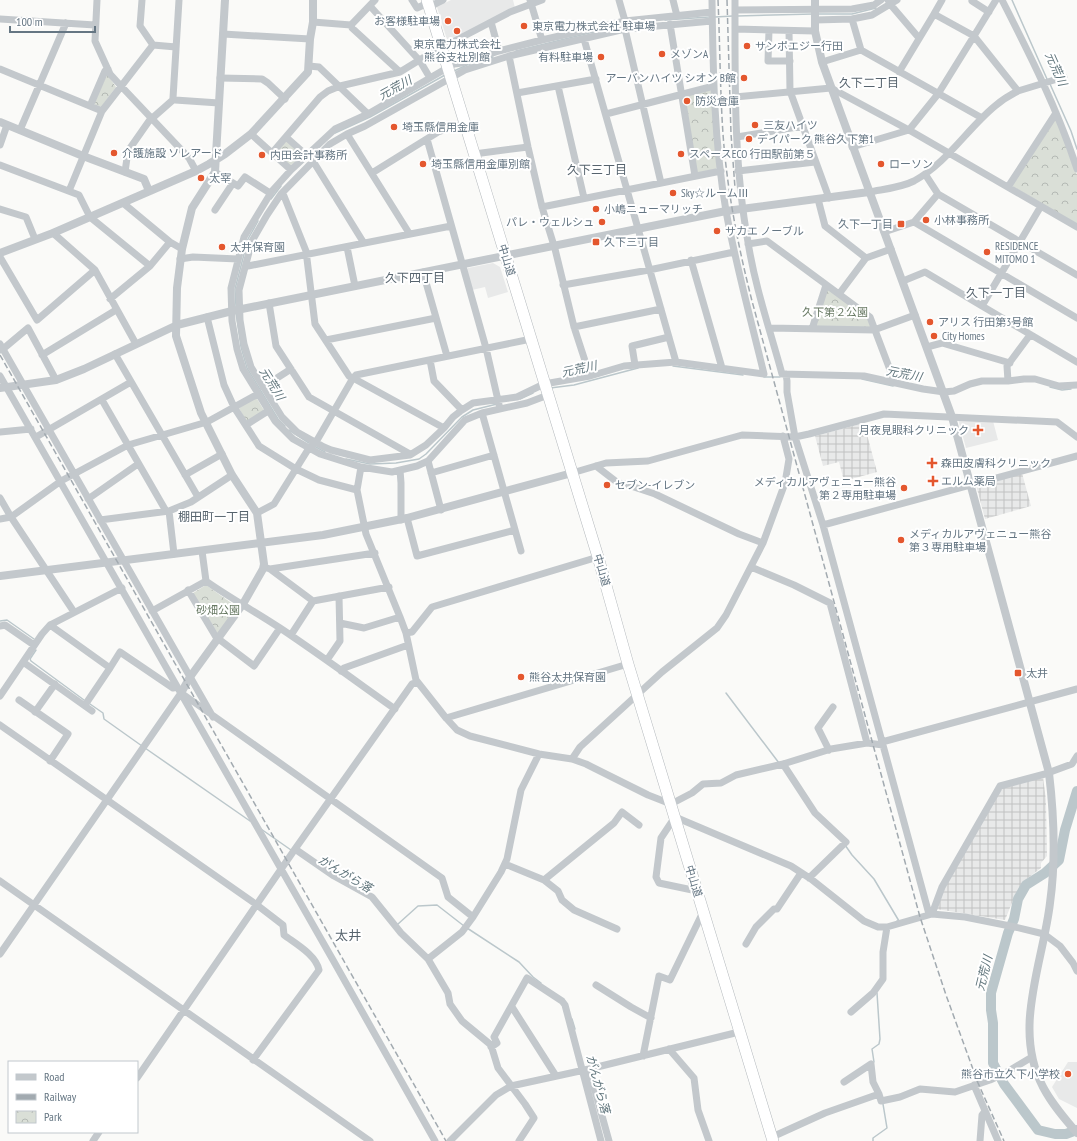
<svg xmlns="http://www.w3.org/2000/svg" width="1077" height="1141" font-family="'PT Sans Narrow','Noto Sans JP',sans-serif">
	<defs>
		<pattern id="industrial-grid" width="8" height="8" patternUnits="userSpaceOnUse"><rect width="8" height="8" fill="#e8e9e9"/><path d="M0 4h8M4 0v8" fill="none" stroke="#c0c1c2"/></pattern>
		<pattern id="park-crowns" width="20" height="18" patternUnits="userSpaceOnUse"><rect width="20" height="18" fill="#dadfd7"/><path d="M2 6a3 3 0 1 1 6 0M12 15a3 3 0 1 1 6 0" fill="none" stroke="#b4b9b4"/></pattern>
	</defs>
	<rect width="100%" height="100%" fill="#fafaf8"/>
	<path fill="#e8e9e9" d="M451,0H513L515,8L448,43L437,7Z
		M493,263L500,267L508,292L488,298L485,287L472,290L466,270L468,268Z
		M958,419L993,421L998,440L966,448Z
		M1068,1062H1077V1108L1059,1099L1052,1087Z"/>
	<path fill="url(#industrial-grid)" d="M864,423L877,472L844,481L839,462L823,466L815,436Z
		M1022,473L1031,506L985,519L976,485Z
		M1043,777L1046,800L1047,856L1041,863V868L1028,878L1016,893L1005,920L936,909L944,888L1001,788Z"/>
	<path fill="url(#park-crowns)" d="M107,74L116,87L102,106L100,107L94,104Z
		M709,90L711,91L718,166L716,169L696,173L684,96Z
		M1056,118L1065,139L1077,175V224L1012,186Z
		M286,139L304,155L290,166L275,152Z
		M827,288L868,319L871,328L815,326Z
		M256,397L265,412L247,423L239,408Z
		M206,585L237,607L218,634L193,593Z"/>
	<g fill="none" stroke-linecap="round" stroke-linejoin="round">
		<path stroke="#bbc7cb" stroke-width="1.5" d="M1012,0L1047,79
			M819,14H852L876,8
			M737,16L813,14
			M715,17L733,16
			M665,20L709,17
			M516,51L622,25
			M454,71L467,65L493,57
			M1050,84L1071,131L1077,149
			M335,133L370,117L445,75
			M271,199L281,186
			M236,307L235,289L248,239L258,221
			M236,313L241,347L247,368L278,419L285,426
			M673,366L743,375
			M764,377H780
			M862,379L893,386
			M1050,387L1062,390L1071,389
			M550,388L574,385L638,368
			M520,399L533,393
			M289,430L309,443
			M314,446L325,452
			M346,459L370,464L396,463L419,459L426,454L462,417L473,410L497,404
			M0,621L7,620L34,639
			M36,650L30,659L31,661L84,700
			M726,693L779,763
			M90,704L103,713L104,719L142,746
			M145,748L250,821
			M261,829L291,850
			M845,845L852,855L874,879L899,921H897
			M398,924L418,906L437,905L464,926
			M467,928L519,962L533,977L541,983
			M572,1019L575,1029
			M874,1062L872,1049L879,1044L880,1039L877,993
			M873,1141V1138L887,1128L883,1104"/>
		<path stroke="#bbc7cb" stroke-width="10" d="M1077,791L1065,830L1059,860L1045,873L1026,885L1018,899L1014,919L1008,933L991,993V1010L993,1023V1063L1004,1084L1038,1130L1055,1134H1066L1077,1130"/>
		<g stroke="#b4b9bd" stroke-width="12">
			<path id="trunk" d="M427,0L598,557L628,664L773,1141"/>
		</g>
		<path stroke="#c3c8cc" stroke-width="7" d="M97,0L95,41L110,74L121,86L189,158L196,171
			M142,0L140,26L153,45
			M179,0L173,98L175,100L219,103
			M412,0L417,8L428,3
			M530,0L542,40
			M619,0L625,21V29L661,183
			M673,0L677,16
			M735,0V10L852,9L874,5L881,0
			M888,0L890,4L919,38
			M973,0L972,1L989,12
			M996,0L974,36L1018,91L1064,77
			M1002,0C1030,55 1058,110 1077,169
			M370,6L420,61L430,78
			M429,7L443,0
			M735,10C735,87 734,166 748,242C755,287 770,330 782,374L864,376L923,389L944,392L954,391L970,384L982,381H1008L1024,379H1035L1059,386L1077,385
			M934,14L942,0
			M0,19L95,25
			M852,19L861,50
			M815,20L852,19L872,15L897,0
			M313,22L351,25L375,0
			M491,22L499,51
			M670,24L695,176
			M351,25L352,28L400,72
			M735,29L815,31
			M769,30L768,61H790
			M789,31L790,91L829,198
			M223,34L310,39
			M584,39L676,362
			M509,56L528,147L542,207L555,249L574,327L590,376
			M822,62L861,50L982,118
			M309,66L319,67L368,114L454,64L462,63L499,51L542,40L625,21L712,12
			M0,69L102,111
			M220,78L262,79L268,83L285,99
			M558,86L584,198
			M517,93L596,79
			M735,97L831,88L909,130L1077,227
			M90,106L105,71L108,69
			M368,114L335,129L291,170L272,191L244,237L231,288L232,321L237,349L243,369L275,421L293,439L320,454L361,467L357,490L366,534L400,617L406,633L416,680L446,718L457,730L470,736L539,754L572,759L586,764L648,795L671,804L692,793L703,784L721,783L736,775L783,764L831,749L867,743L883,745
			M606,114L714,86
			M20,130L66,23
			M251,134L291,170
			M347,134L409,233
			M286,137L313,161L362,240L363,243
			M737,137L803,126
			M427,139L486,348L500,409
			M0,145L7,125
			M852,147L909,130L938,94L974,36L934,14L899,72
			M272,153L320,97L328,91L340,86L400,72L426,56L491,22L510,12L542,0
			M474,154L528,147
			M0,165L79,195L90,217L150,266
			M738,171L815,162
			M125,172L128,151L149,121L174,99
			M215,172L238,186L245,177L270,193
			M372,173L438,132L465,123
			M925,174L938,194L1077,275
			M1008,187L1056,113
			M69,191L102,111L153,45L176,47
			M869,192C884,189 900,188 914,181C947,163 967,129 995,106C1002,100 1010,95 1018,91
			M281,194L284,196L306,251L315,324L349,376L353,378L356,375L531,339
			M818,199L825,226L866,258L891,249
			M123,203L170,242L182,249
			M542,207L721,171
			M0,209L26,217L35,239
			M215,210L233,183
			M914,222L1077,318
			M884,232L914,222L938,194
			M53,233L95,270L136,344
			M748,244L767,241L870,317L895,383
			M347,247L355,286
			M0,257L37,320L95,270
			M180,259L193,257L238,259
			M691,260L722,368
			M246,265L248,266L451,226
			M423,272L447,356
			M903,281L925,272L982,306L1041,206
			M563,285L649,270L734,252
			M839,294L866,258
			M110,299L150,266L170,242
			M269,303L276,346L309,397L410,454
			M982,306L1077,362
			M207,317L224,385L234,407L259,446L296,469L319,480L357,490
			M574,327L661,309
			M770,328L874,330L915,315
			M812,329L826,285
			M326,340L436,318
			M0,344L213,717
			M927,347L942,343L1010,363
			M0,350L3,349L28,328L56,380
			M115,354L198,497
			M42,355L116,310
			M430,360L434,381L462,410
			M635,365L632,346L669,337
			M786,374L787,381V392L795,437L823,525L929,914
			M0,376L333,960L435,1141
			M1008,381L1007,366L1030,335
			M263,387L291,369
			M102,400L166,511
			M482,413L521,551
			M246,425L268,411
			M444,428L426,445L410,455L370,460L331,450L324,447L297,432L282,417L251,367L244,344L240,320L239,290L252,241L267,215L281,194L330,144L347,134L365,126L465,70L509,56L625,29L712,21
			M0,432L31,429
			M36,437L131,382
			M428,461L441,510
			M596,466L618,483L625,484L655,494L739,534L763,543
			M361,467L392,472L417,466L428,461L465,420L482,413L527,403L548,395
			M400,470L401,483V520
			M431,473L494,455
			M572,473L606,463L648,461L742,435L795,437L809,434L884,414L1057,422L1077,437
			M185,475L222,454
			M0,498L11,517L74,612
			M88,499L138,464
			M169,511L174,554
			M257,513L274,504L309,448L316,442L353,378L444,428L453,417L462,410L473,403L517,397L544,384L590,376L624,366L676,362L764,374C751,320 736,266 726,211C714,141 713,71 712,0
			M407,518L417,556L515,530
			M0,519L11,517L61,481L128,445L207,422L258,394
			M100,520L169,511L191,502L232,475
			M823,525L1077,456
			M202,551L206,581C230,598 256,612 280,628C319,654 357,682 395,709
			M264,567L270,569L313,601L389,587
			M751,567L794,585L830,603L867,743
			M270,569L375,553
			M188,590L216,637L254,666L280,628
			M152,611L206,581
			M340,623L364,628L400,617
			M50,625L110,668L120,652L173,688L177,687
			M0,626L5,625L34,645
			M406,633L412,632L432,607L598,557
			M291,635L313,601
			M327,660L340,641L339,596
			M23,662L92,711
			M341,671L344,668L408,645
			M184,695L442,878L448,897L473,917
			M0,696L42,634L50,625L122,588
			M19,700L68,734L50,761
			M85,705L110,668
			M35,712L55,684
			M446,718L628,664
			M0,725L257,905L283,925L284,935C296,944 316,955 319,970L253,1060
			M882,742L1077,689
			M829,750L818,728L833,707
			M572,759L580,747L662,672L717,628L726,615L763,543L785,483L789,459L783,436
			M783,764L815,813L846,842L809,878
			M295,849L334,876L372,897L401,933L428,959L448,993L450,1004L462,1021L491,1045L498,1068L525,1104L534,1118L519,1141
			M505,864L544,880L558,891L562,900L574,910L617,929
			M544,880L614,823L622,812L639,825
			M0,881L370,1141
			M697,891L659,883L656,877L661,838L675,817L791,866L811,879L864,921L878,927H887L932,914L965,917L1015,927L1044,934L1060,946L1073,963L1077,971
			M932,914L942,887L1000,786L1045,774L1072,764L1077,756
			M746,944L756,927L774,909H777L801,873
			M0,954L181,693
			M428,959L462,932L473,917L501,872L507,859L521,790L539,754
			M596,985L631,1007L651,1018
			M512,1007L556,1076
			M851,1012L873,993L883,979V952L887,927
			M491,1047L497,1043L494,1037L527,978L562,1001L565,1005L601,1141
			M669,1049L694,1078L698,1110L709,1141
			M643,1056L659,976L670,980L703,912
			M589,1069L609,1141
			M137,1078L295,849L412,684L417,682
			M844,1082L871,1064L873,1082L879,1094
			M974,1085L998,1141
			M772,1137L825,1113L879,1094L881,1101L900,1097L920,1089L955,1092L990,1080L1007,1072L1032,1057
			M93,1141L99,1132
			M450,1141L496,1095L511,1086L589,1069L739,1032
			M980,1141L982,1115L985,1111"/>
		<path stroke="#c3c8cc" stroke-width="8" d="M815,0V31L822,62L952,417L1049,773C1054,815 1056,860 1050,903C1043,963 1012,1029 1043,1087C1052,1104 1064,1118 1077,1133
			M0,122L83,156L144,179L149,191
			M0,253L53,233L196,171L209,164L225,154L251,134L308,72L310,39L313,22V0
			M0,388L56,380L84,369L177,325L232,311L726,211L869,192
			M0,576L323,535L407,518L572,473
			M181,693L190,677L243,604L263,569L264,564L257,513L232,475L201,413L176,336L177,288L182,249L192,208L215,172L225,0"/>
		<use href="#trunk" stroke="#fff" stroke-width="11"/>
		<path stroke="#a2aab0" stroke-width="1.5" stroke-dasharray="6 3" stroke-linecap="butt" d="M718,0C720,45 720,89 723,134C727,190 738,246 752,301L920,917L946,995L978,1083L1004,1141
			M727,0L731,134L735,188
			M0,355L446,1141"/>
	</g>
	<g fill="#e4572e" stroke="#fff" stroke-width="1.5">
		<circle cx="448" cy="21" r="4"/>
		<circle cx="524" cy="26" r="4"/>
		<circle cx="457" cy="31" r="4"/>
		<circle cx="747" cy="46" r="4"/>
		<circle cx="662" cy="54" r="4"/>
		<circle cx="601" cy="57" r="4"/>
		<circle cx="744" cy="78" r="4"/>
		<circle cx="687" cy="101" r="4"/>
		<circle cx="755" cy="125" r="4"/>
		<circle cx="394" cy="127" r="4"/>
		<circle cx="749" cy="139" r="4"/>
		<circle cx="114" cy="153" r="4"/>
		<circle cx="681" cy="154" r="4"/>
		<circle cx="262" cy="155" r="4"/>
		<circle cx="423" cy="164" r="4"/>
		<circle cx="881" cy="164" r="4"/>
		<circle cx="201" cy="178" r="4"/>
		<circle cx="673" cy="193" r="4"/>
		<circle cx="596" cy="209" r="4"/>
		<circle cx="926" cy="220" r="4"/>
		<circle cx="602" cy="222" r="4"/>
		<rect x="897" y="220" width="8" height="8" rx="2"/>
		<circle cx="717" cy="231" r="4"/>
		<rect x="592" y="238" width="8" height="8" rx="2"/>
		<circle cx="222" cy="247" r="4"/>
		<circle cx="987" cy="252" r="4"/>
		<circle cx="930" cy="322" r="4"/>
		<circle cx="934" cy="336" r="4"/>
		<path d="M976 424h4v4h4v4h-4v4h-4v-4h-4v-4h4z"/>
		<path d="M930 457h4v4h4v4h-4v4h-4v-4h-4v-4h4z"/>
		<path d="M931 475h4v4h4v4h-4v4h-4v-4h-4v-4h4z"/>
		<circle cx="607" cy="485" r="4"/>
		<circle cx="904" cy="488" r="4"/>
		<circle cx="901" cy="540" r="4"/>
		<rect x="1014" y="669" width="8" height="8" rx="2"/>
		<circle cx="521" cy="677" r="4"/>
		<circle cx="1068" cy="1074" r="4"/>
	</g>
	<g text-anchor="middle" stroke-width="4" stroke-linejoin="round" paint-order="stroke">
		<g font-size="11" fill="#657683" stroke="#fff" text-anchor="start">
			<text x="440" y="25" text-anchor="end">お客様駐車場</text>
			<text x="532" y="30">東京電力株式会社 駐車場</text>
			<text x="457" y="48" text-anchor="middle">東京電力株式会社<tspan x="457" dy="13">熊谷支社別館</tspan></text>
			<text x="755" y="50">サンポエジー行田</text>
			<text x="670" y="58">メゾンA</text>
			<text x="593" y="61" text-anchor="end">有料駐車場</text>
			<text x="736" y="82" text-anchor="end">アーバンハイツ シオン B館</text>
			<text x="695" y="105">防災倉庫</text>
			<text x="763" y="129">三友ハイツ</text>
			<text x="402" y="131">埼玉縣信用金庫</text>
			<text x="757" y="143">デイパーク 熊谷久下第1</text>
			<text x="122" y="157">介護施設 ソレアード</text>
			<text x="689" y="158">スペースECO 行田駅前第５</text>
			<text x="270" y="159">内田会計事務所</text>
			<text x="431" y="168">埼玉縣信用金庫別館</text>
			<text x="889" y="168">ローソン</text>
			<text x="209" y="182">太宰</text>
			<text x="681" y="197">Sky☆ルームⅢ</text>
			<text x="604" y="213">小嶋ニューマリッチ</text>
			<text x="934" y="224">小林事務所</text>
			<text x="594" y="226" text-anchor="end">パレ・ウェルシュ</text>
			<text x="893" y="228" text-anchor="end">久下一丁目</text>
			<text x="725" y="235">サカエ ノーブル</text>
			<text x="604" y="246">久下三丁目</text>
			<text x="995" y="250">RESIDENCE<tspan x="995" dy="13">MITOMO 1</tspan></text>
			<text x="230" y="251">太井保育園</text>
			<text x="938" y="326">アリス 行田第3号館</text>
			<text x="942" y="340">City Homes</text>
			<text x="969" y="434" text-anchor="end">月夜見眼科クリニック</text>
			<text x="941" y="467">森田皮膚科クリニック</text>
			<text x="941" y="485">エルム薬局</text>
			<text x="896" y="486" text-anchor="end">メディカルアヴェニュー熊谷<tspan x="896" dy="13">第２専用駐車場</tspan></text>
			<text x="615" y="489">セブン-イレブン</text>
			<text x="909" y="538">メディカルアヴェニュー熊谷<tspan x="909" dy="13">第３専用駐車場</tspan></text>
			<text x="1026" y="677">太井</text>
			<text x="529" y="681">熊谷太井保育園</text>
			<text x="1060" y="1078" text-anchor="end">熊谷市立久下小学校</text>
		</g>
		<g font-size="11" fill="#657683" stroke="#fff">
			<text transform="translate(507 260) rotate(73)" y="4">中山道</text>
			<text transform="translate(602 570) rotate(74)" y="4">中山道</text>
			<text transform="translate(694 881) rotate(73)" y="4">中山道</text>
		</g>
		<g font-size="11" fill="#687a64" stroke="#fff">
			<text x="835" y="316">久下第２公園</text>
			<text x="218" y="614">砂畑公園</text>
		</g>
		<g font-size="12" font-style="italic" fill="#60757c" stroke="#fff">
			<text transform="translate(1056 69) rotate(66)" y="4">元荒川</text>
			<text transform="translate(395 88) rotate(-29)" y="4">元荒川</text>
			<text transform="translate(579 369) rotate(-12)" y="4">元荒川</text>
			<text transform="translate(904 374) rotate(11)" y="4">元荒川</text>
			<text transform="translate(272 384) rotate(58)" y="4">元荒川</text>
			<text transform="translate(345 874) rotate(31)" y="4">がんがら落</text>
			<text transform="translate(984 973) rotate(-76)" y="4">元荒川</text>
			<text transform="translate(598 1084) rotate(75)" y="4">がんがら落</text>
		</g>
		<g font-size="12" fill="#57646e" stroke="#fff">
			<text x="869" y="87">久下二丁目</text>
			<text x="597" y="174">久下三丁目</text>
			<text x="415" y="282">久下四丁目</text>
			<text x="996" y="297">久下一丁目</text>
			<text x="214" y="521">棚田町一丁目</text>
		</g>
		<g font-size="13" fill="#57646e" stroke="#fff">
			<text x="348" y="940">太井</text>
		</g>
	</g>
	<rect x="8" y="1061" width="130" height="72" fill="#ffffff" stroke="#c1c8cd"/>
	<rect x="16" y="1074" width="20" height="6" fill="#c3c8cc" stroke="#c1c8cd"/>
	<text x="44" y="1081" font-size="12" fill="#657683">Road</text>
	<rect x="16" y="1094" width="20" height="6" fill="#a2aab0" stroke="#c1c8cd"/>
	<text x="44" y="1101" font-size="12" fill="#657683">Railway</text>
	<rect x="16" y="1111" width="20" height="12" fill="url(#park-crowns)" stroke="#c1c8cd"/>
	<text x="44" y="1121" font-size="12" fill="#657683">Park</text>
	<path d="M10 26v6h85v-6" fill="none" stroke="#657683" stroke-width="2"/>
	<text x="16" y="26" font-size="12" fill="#657683" stroke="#ffffff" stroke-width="3" paint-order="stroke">100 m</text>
</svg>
